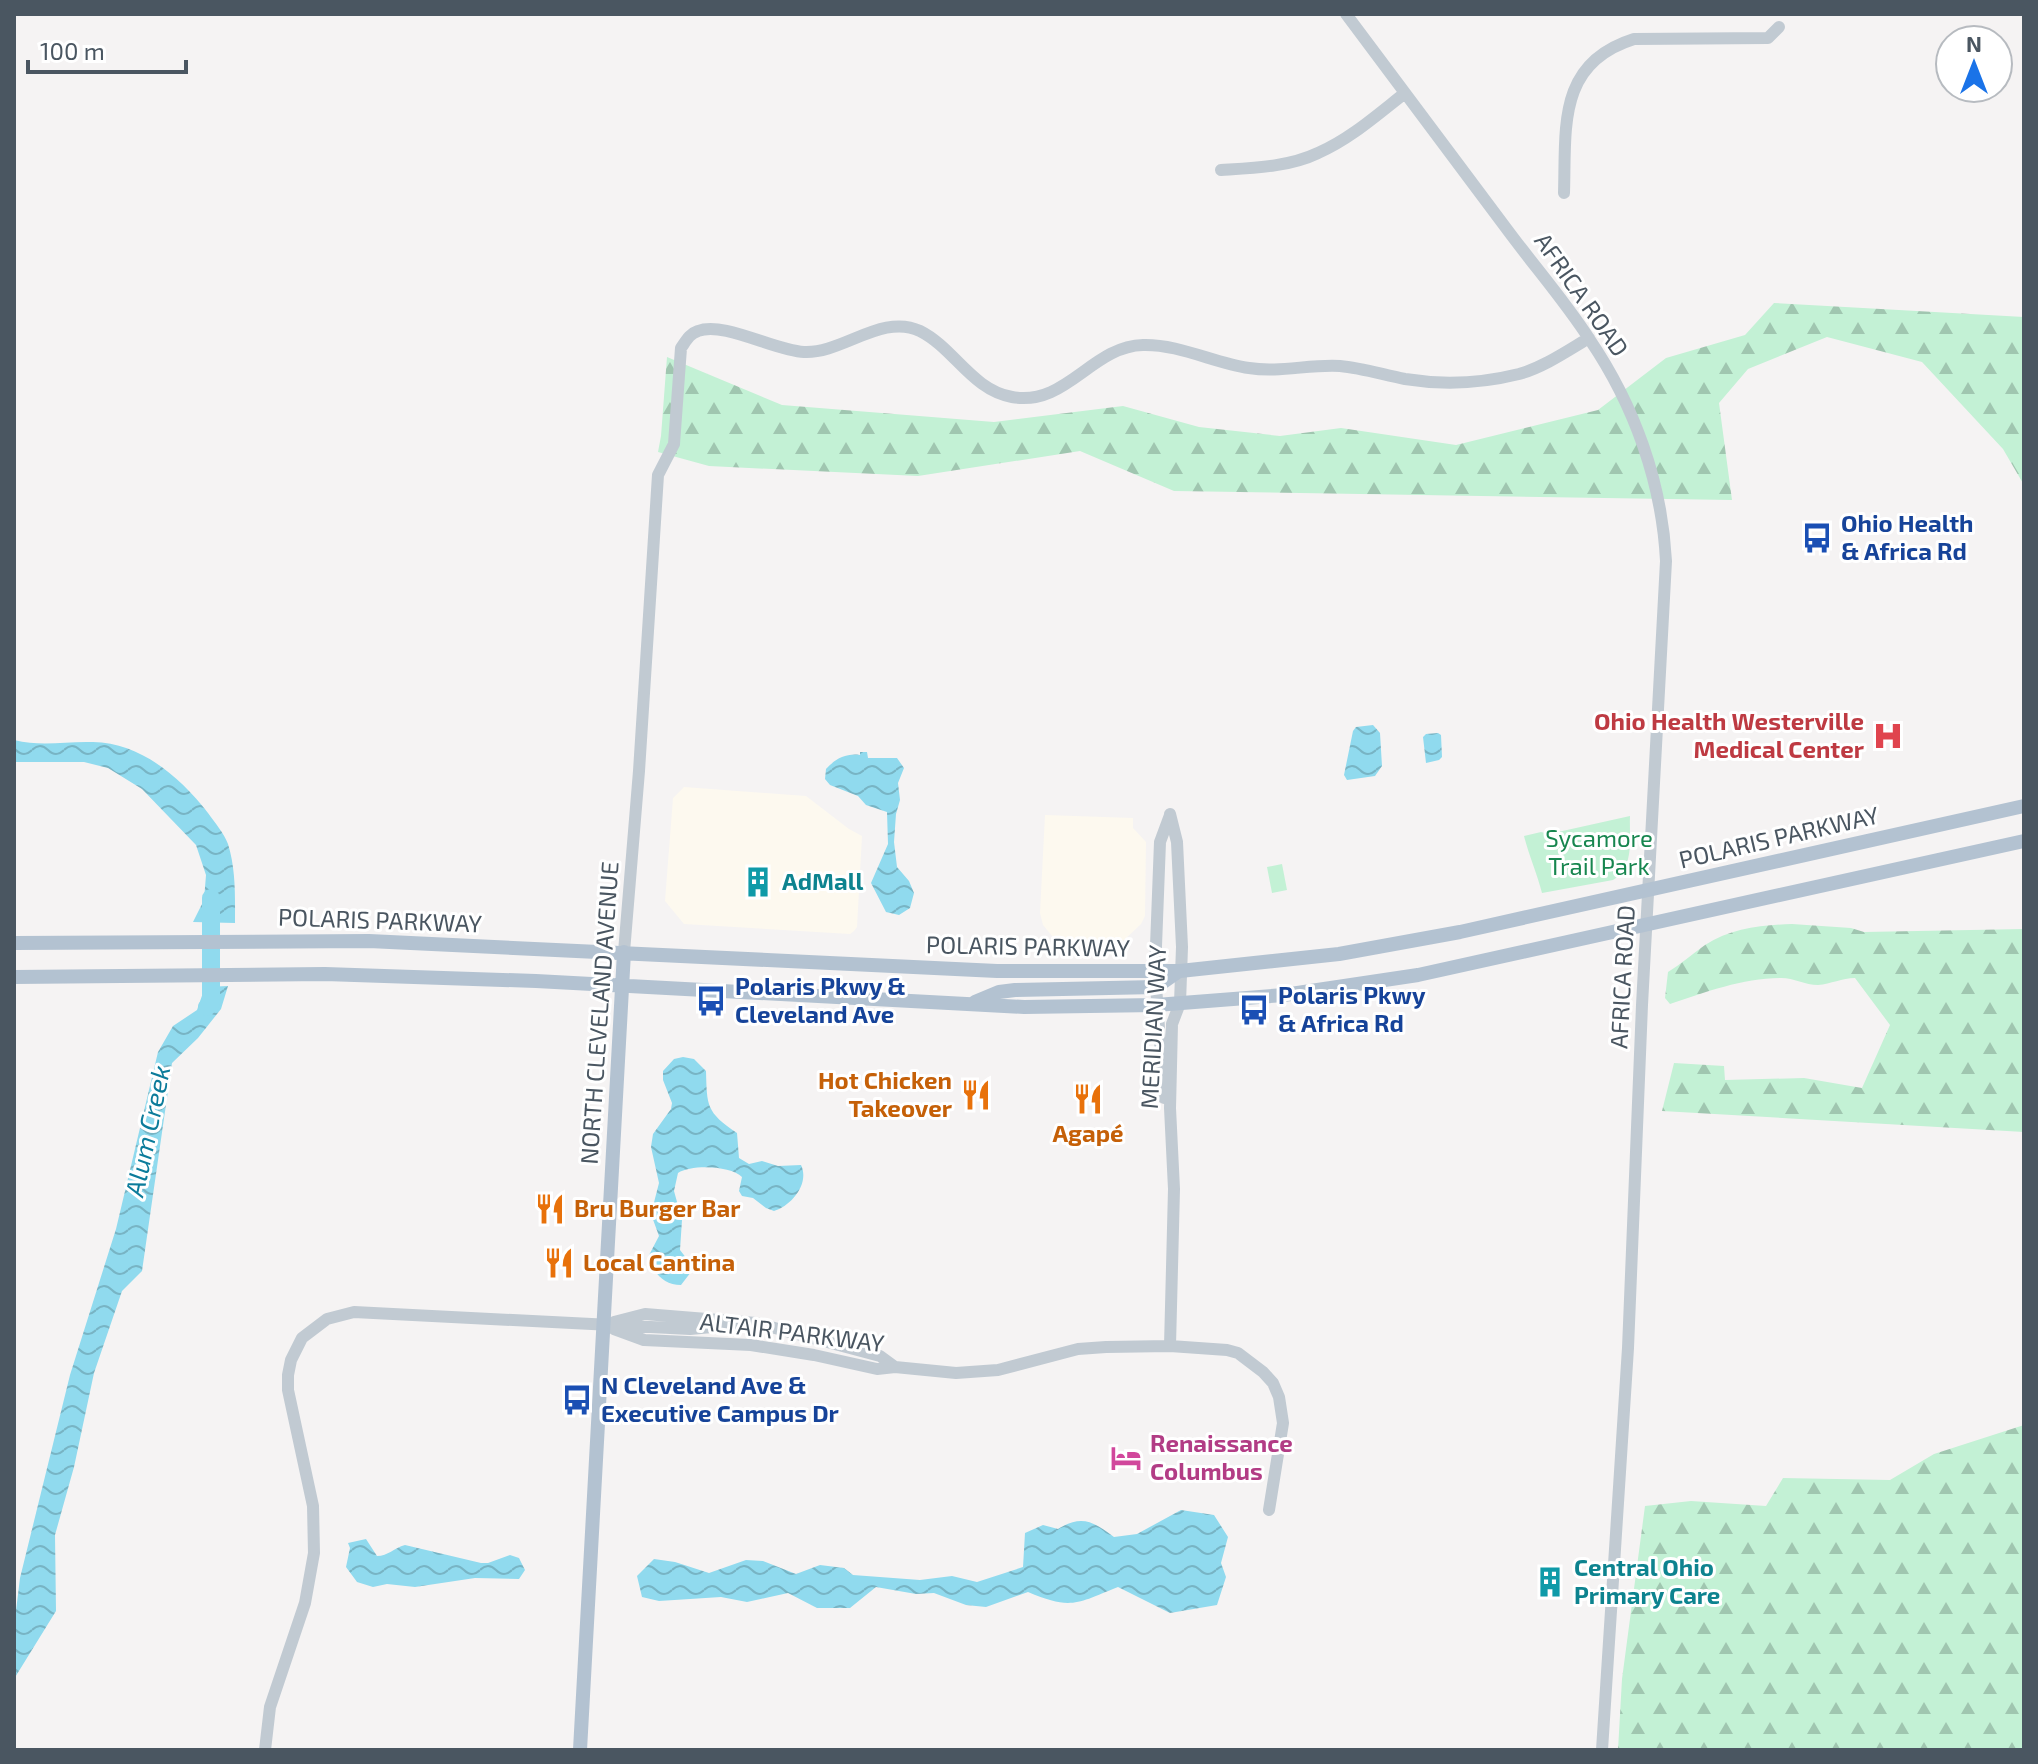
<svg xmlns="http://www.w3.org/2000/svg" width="2038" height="1764" font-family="'Exo 2',sans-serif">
	<defs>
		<pattern id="forest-firs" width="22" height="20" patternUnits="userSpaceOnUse" patternTransform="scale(2)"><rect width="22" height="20" fill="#c3f1d5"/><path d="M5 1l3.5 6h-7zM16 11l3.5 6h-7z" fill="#a0c6b0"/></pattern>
		<pattern id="water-waves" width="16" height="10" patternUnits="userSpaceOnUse" patternTransform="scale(2)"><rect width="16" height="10" fill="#90daee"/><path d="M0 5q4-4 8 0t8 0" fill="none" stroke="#78b4c4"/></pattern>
	</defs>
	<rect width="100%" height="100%" fill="#f5f3f3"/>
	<path fill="#fdf9ef" d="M684,787L806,796L849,829L862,836L857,927L854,931L850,934L684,924L665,901L673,798Z
		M1045,815L1133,818V828L1146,842L1145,916L1141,924L1122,942H1057L1043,925L1040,913Z"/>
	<path fill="#c3f1d5" d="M1630,816C1629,838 1635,868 1613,880L1542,893C1537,873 1529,856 1524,836L1541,832L1549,834Z
		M1282,864L1287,890L1272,893L1267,867Z"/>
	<path fill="url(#forest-firs)" d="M1774,303L2024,317V485L2003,449L1922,362L1827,337L1748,369L1719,403L1732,500L1174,491L1080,451L918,476L709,466L658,452L661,436L667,357L782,405L994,422L1123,406L1199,427L1280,436L1341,428L1456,445L1598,410L1666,358L1745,335Z
		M1792,924L1851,928L1864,932L2024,929V1132L1662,1111L1674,1063L1724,1066L1725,1080L1804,1078L1862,1088L1890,1025L1855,978C1842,978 1831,984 1818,985C1805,985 1794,978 1781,978C1743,978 1706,992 1670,1004L1665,998L1668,972C1681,964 1692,954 1705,945C1731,928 1762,925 1792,924Z
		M2024,1425V1750H1618L1622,1679L1645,1506L1691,1501L1766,1506L1783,1478L1890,1480L1934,1454Z"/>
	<path fill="url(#water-waves)" d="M1373,725L1380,733L1382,766L1375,776L1347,780L1344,775L1353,731L1356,727Z
		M1438,733L1441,735L1442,757L1439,760L1426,763L1423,737L1426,734Z
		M14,740C43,747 65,741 93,742C141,743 180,777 208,813C215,823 224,833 228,844C236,870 235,896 235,923L193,922L204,900L206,875L196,845L142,789L108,768L84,762H14Z
		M860,752H867L868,758H897L904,768L898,783L900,800L896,814L894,842L897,867L909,881L914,893L910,908L899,915L886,912L871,883L888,844L887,812L866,805L858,796L830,785L825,779L826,769C835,759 846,753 860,755Z
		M228,986L221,1009L198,1038L172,1063L142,1271L122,1291L94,1373L74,1467L55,1535L56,1611L14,1679V1627L20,1578L70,1375L116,1229L158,1052L173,1026L197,1010L205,987Z
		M683,1057L694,1059L706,1071C707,1106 706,1112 737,1133L739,1158L749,1164L762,1161L778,1166L801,1165C810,1184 791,1206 774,1211L766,1208L753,1198L742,1196L739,1191L742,1177C731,1166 692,1164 678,1173L674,1191L682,1220L680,1250L690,1263L691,1272L681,1285C664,1285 654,1274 648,1257L659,1236L651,1214L659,1183L651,1147L653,1134L671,1109L672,1103L663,1080V1071L674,1059Z
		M1181,1510L1214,1515L1228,1537L1221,1563L1226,1577L1217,1605L1170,1613L1118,1587C1076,1604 1071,1610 1028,1592L986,1607L966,1605L934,1593L916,1594L876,1587L850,1608H817L788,1593L747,1602L721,1597L659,1601L642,1597L637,1576L654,1559L675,1562L709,1573L746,1560L763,1561L796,1574L820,1565L844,1568L853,1575L920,1580L952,1576L977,1582L1023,1567L1025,1533L1043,1525L1058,1529C1082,1514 1094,1522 1114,1537L1137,1534Z
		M366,1539L377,1556C388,1556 394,1548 405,1545L481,1563H488L510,1555L519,1558L525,1570L519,1579L475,1578L415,1587L387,1584L373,1587L357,1582L346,1567L350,1548L348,1543Z"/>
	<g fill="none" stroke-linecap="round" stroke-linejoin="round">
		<path stroke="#90daee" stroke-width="18" d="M207,1007L211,1003V898"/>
		<path stroke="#c1cad2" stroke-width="12" d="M1346,14C1399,85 1453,156 1506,228C1534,266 1565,301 1590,340C1634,405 1662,482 1666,561L1642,1005L1628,1348L1602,1750
			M1221,170C1253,168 1289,167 1318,153C1350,139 1377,115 1405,93
			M1564,193C1566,127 1557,63 1634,39L1768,38L1779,27
			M1170,814L1177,842L1182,947L1180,1003L1172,1024L1170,1108L1174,1189L1170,1346
			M624,952L639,771L658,475L674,444L681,348C686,341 689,334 698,331C724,321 775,351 804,352C842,354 882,313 920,331C954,348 972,390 1012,397C1066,407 1092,346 1143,345C1179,344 1214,363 1249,368C1279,373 1310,364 1340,366C1362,368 1384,375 1405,379C1442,385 1483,383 1519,374C1544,367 1567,351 1589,338
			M1164,1098L1155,972L1160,842L1170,815
			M614,1322L645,1314L756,1323L880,1356L895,1367
			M614,1329L644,1340L751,1345L814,1355L877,1369L895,1367L956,1373L998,1370L1078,1349L1106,1347L1170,1346L1227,1350L1238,1353L1263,1372L1273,1383L1279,1397L1283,1423L1269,1510
			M265,1750L270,1707L305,1603L314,1553L313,1506L288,1390V1375L291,1360L302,1338L327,1319L354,1312L690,1329L756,1323"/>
		<path stroke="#b3c2d1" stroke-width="14" d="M14,943L369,941L997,971H1180L1339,954L1460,932L2024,806
			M14,977L325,974L536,981L1024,1007L1156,1005L1284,995L1418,975L2024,841
			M975,1002L999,992L1015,990L1156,987L1179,971
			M580,1750L624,952"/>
	</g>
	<defs>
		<g id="bus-bare" transform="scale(2.4)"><path d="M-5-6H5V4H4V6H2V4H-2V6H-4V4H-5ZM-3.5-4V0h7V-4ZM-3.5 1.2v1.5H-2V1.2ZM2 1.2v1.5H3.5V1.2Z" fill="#1a4fb4" stroke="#fff" stroke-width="2.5" paint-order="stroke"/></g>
		<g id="hospital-bare" transform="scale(2.4)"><path d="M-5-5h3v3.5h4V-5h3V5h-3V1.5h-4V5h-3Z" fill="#e0444e" stroke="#fff" stroke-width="2.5" paint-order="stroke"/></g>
		<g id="building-bare" transform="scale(2.4)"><path d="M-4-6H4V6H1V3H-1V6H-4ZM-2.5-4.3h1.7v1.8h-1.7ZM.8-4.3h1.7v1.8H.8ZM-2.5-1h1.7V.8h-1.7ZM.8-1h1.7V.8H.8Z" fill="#0f9aa8" stroke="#fff" stroke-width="2.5" paint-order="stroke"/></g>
		<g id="restaurant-bare" transform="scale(2.4)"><path d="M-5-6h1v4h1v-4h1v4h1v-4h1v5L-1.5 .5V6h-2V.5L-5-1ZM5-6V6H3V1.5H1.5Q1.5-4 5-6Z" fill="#e8710a" stroke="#fff" stroke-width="2.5" paint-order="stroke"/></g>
		<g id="hotel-bare" transform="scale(2.4)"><path d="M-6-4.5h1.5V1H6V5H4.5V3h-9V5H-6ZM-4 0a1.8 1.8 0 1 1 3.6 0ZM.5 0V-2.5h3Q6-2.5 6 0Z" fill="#d1479c" stroke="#fff" stroke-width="2.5" paint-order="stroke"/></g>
	</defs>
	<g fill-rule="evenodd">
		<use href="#bus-bare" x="1817" y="538"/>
		<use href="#hospital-bare" x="1888" y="736"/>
		<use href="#building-bare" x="758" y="882"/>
		<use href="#bus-bare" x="711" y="1001"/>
		<use href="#bus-bare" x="1254" y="1010"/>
		<use href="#restaurant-bare" x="976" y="1095"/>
		<use href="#restaurant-bare" x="1088" y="1099"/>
		<use href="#restaurant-bare" x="550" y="1209"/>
		<use href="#restaurant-bare" x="559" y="1263"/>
		<use href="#bus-bare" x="577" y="1400"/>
		<use href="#hotel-bare" x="1126" y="1458"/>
		<use href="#building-bare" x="1550" y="1582"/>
	</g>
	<g text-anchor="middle" stroke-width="6" stroke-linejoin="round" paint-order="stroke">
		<g font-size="24" fill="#4a5661" stroke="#fff">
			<text transform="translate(1581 295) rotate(55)" y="8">AFRICA ROAD</text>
			<text transform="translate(1779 838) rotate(-13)" y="8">POLARIS PARKWAY</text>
			<text transform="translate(380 921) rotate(2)" y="8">POLARIS PARKWAY</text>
			<text transform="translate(1028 947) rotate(1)" y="8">POLARIS PARKWAY</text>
			<text transform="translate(1623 977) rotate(-87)" y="8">AFRICA ROAD</text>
			<text transform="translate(600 1013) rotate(-86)" y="8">NORTH CLEVELAND AVENUE</text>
			<text transform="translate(1154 1027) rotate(-87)" y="8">MERIDIAN WAY</text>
			<text transform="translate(792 1333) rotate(7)" y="8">ALTAIR PARKWAY</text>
		</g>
		<g font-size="24" font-weight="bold" fill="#164399" stroke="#fff" text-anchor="start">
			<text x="1841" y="532">Ohio Health<tspan x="1841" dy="28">&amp; Africa Rd</tspan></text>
			<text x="735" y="995">Polaris Pkwy &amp;<tspan x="735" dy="28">Cleveland Ave</tspan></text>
			<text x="1278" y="1004">Polaris Pkwy<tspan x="1278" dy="28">&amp; Africa Rd</tspan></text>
			<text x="601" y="1394">N Cleveland Ave &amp;<tspan x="601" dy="28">Executive Campus Dr</tspan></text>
		</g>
		<g font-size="24" font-weight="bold" fill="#be3a42" stroke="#fff" text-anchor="end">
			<text x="1864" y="730">Ohio Health Westerville<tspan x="1864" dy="28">Medical Center</tspan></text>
		</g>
		<g font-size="24" fill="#17864f" stroke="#fff">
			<text x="1599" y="847">Sycamore<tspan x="1599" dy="28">Trail Park</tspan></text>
		</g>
		<g font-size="24" font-weight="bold" fill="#0d838f" stroke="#fff" text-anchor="start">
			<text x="782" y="890">AdMall</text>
			<text x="1574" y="1576">Central Ohio<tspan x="1574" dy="28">Primary Care</tspan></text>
		</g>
		<g font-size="24" font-weight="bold" fill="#c56008" stroke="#fff" text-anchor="start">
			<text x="952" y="1089" text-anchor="end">Hot Chicken<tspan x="952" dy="28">Takeover</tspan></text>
			<text x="1088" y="1142" text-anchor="middle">Agapé</text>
			<text x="574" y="1217">Bru Burger Bar</text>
			<text x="583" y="1271">Local Cantina</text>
		</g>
		<g font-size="24" font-weight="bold" fill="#b23c85" stroke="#fff" text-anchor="start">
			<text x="1150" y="1452">Renaissance<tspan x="1150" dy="28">Columbus</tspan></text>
		</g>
		<g font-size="26" font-style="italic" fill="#0c7c9b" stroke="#fff">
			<text transform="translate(148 1131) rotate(-78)" y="9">Alum Creek</text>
		</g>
	</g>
	<rect width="2038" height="1764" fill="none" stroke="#4a5661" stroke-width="32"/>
	<g transform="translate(1974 64)"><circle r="38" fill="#ffffff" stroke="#b7bbc0" stroke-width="2"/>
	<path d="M0-6L14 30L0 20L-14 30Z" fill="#1a73e8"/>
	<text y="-12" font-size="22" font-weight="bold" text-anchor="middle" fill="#4a5661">N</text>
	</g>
	<path d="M28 60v12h158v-12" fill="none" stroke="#4a5661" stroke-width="4"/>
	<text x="40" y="60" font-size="24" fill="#4a5661" stroke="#ffffff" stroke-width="6" paint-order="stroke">100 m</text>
</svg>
